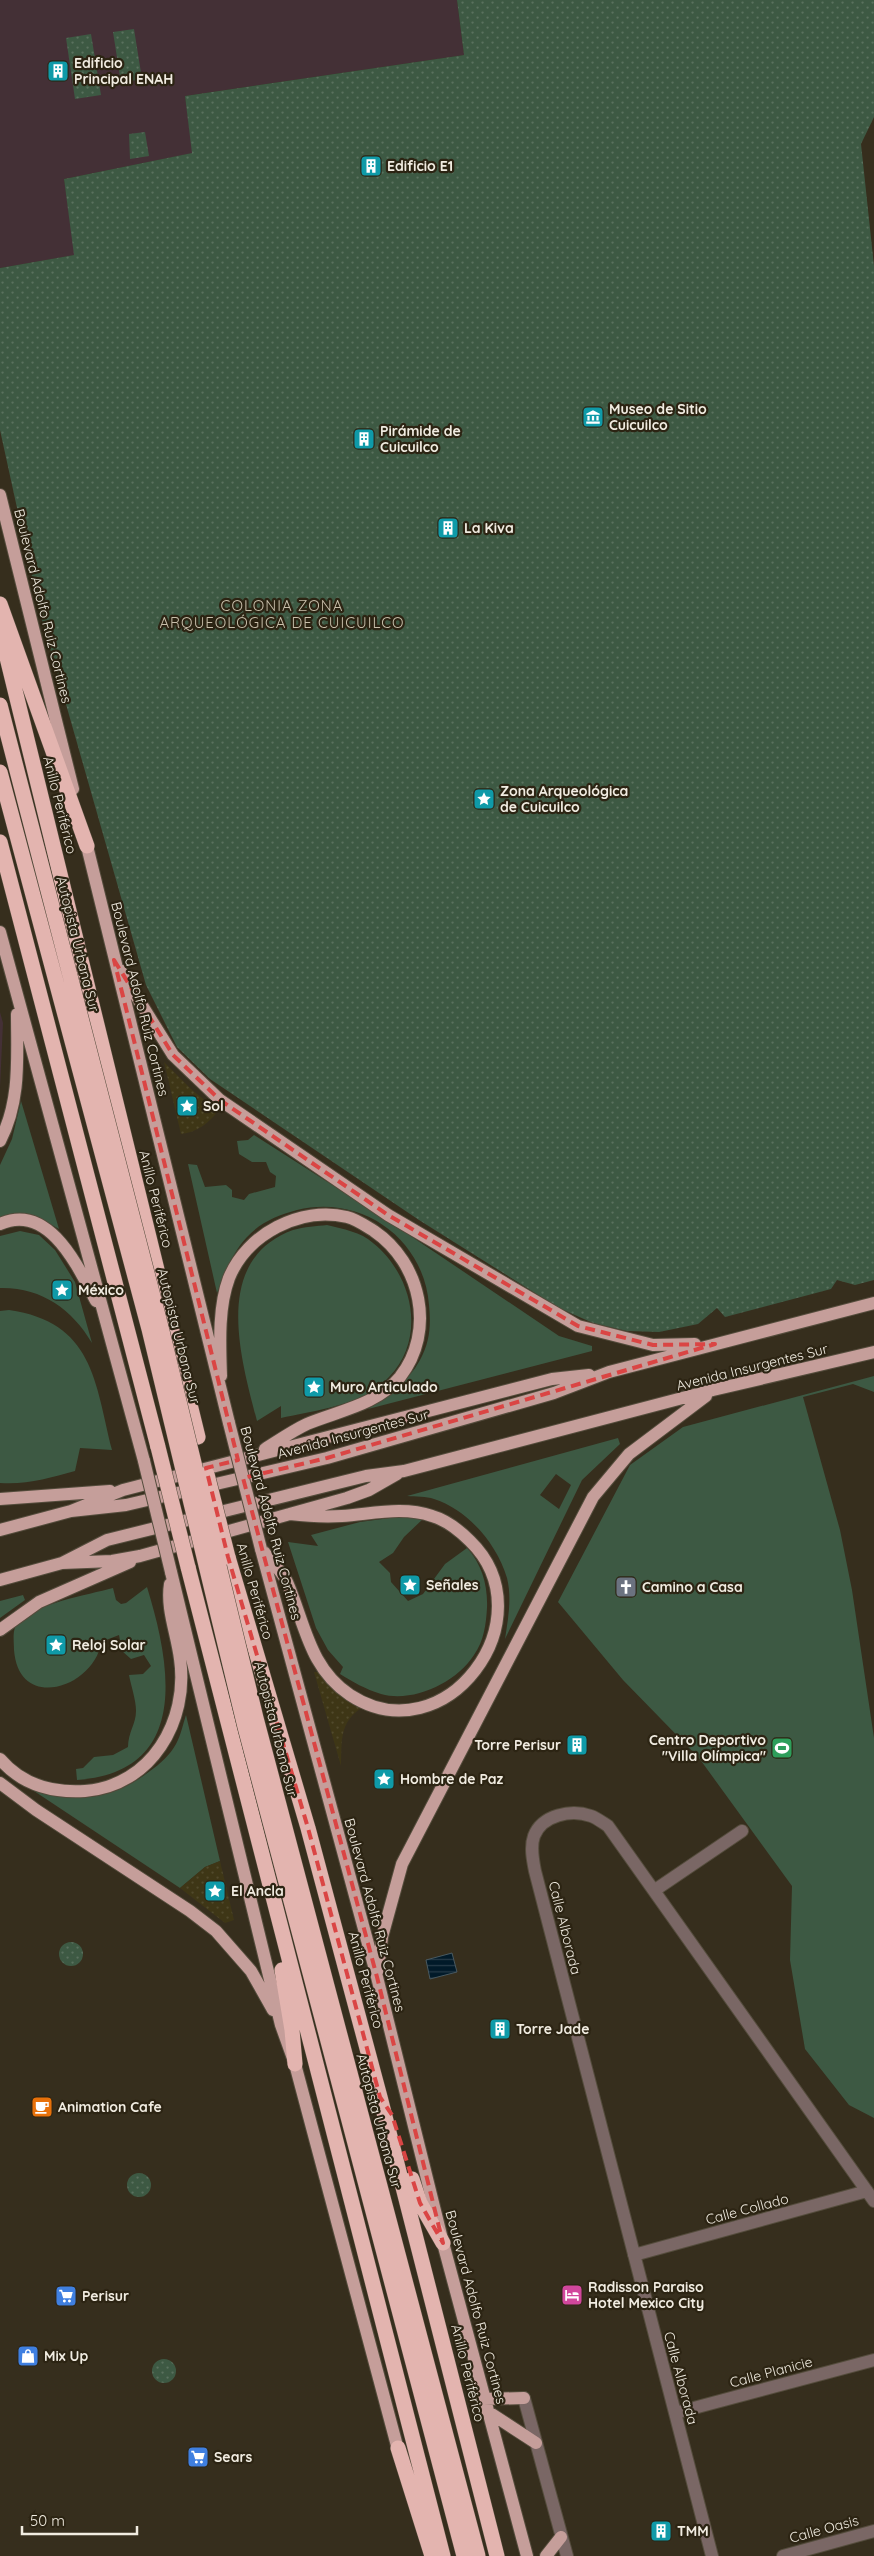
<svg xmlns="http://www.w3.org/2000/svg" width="874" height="2556" font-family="Quicksand,sans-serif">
	<defs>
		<pattern id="sand-dots" width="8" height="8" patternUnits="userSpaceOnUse" patternTransform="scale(1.25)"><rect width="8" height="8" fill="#3e3616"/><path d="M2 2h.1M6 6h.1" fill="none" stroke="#514a2c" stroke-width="1.8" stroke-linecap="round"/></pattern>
		<pattern id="park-dots" width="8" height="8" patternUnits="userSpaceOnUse" patternTransform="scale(1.25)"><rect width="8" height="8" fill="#3d5943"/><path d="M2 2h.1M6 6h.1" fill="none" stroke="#5a715e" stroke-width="1.8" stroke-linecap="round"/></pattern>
		<pattern id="water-rules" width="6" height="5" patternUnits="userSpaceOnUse" patternTransform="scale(1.25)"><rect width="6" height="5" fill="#011a29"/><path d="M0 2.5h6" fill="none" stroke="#263b48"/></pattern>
	</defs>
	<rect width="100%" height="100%" fill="#362e1d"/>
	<path fill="#443036" d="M0,0H457L464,55L185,96L193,153L64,179L75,255L0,268Z
		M0,1012L3,1023L0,1088Z"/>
	<path fill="#3d5943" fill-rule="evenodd" d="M21,1101L59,1229C35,1215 28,1210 0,1218V1165L12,1139Z
		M254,1135L384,1218L559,1336L592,1346V1351L368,1409C388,1396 408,1382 420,1360C430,1342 431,1325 429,1305C424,1239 362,1194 297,1210C278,1215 261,1222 247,1237C232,1253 225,1273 217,1293L188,1164L197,1165L205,1187L226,1185L232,1190V1197L244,1200L249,1194L275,1187L276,1176L270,1172L266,1162H252L239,1154L237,1141L248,1140Z
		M327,1225C343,1229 361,1232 373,1243C413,1275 427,1338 389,1377C385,1381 380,1387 376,1390C350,1406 309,1412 281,1418V1406L257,1421C241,1359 211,1260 293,1230C304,1227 317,1226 327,1225Z
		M20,1231L39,1235L55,1250L75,1282L92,1343C72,1309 41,1287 0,1288V1236Z
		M9,1310C93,1322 95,1381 112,1450L80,1448L75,1471C50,1478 26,1485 0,1483V1311Z
		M874,1376V1392L853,1384L803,1397L840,1530L852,1590L874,1738V2118L849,2105L805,2049L790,1960L792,1886L699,1758L623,1680L558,1602L630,1465L683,1427Z
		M618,1438L620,1444L582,1480L505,1639C508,1620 512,1598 507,1578C497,1544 468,1510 434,1499C426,1496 416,1497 407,1496ZM556,1474L571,1485L559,1509L540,1495Z
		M390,1518H424L404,1537L393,1553L379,1562L390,1573L391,1582L408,1601L423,1594L445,1564L467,1548C482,1564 488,1586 487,1608C486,1624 484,1641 474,1655C456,1683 413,1703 381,1694C365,1689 353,1682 340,1674L343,1667L328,1650L316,1628L288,1542L318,1546L311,1535L360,1522Z
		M147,1587C171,1665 191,1772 77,1780L76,1769L83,1768L94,1757L113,1755L128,1747C128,1732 136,1724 136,1711C136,1700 131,1686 129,1675L143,1674L151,1666L144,1655L131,1659L122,1651L119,1635L101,1642C96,1686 19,1714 14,1650C14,1642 12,1630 17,1624C34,1603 88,1595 113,1588L116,1600L121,1604L126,1603Z
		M23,1595L25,1600L0,1618V1601Z
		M186,1715L220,1861L205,1867L180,1888L31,1789C77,1803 111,1801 150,1771C160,1764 170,1755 176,1744C181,1735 183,1724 186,1715Z"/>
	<path fill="url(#sand-dots)" d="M164,1062L191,1089L218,1111C208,1124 197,1132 181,1134Z
		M314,1672H319L349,1701L363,1707C339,1722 342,1740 341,1766Z
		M220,1861L234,1920L225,1923L180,1888L205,1867Z"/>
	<path fill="url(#park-dots)" d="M457,0H874V117L861,144L874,266V1280L855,1285L837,1280L831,1289L725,1317L717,1308L698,1324L659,1332L627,1331L593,1323L559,1308L419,1220L210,1079L177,1047L146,985L40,613L0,430V268L74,255L64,179L192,153L185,96L464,55Z
		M134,29L142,79L121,83L113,32Z
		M91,34L101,95L75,99L66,38Z
		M145,132L149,156L130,159L129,134Z
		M59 1954a12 12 0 1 1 24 0a12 12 0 1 1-24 0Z
		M127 2185a12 12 0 1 1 24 0a12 12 0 1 1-24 0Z
		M152 2371a12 12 0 1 1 24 0a12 12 0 1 1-24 0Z"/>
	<path fill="url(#water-rules)" stroke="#495960" d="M452,1953L457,1972L430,1979L426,1960Z"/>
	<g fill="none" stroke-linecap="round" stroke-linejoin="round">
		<g stroke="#544c3c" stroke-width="14">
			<path id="minor" d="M655,1890L742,1831
				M634,2255L867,2191
				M524,2398L567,2556
				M675,2413L874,2360
				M712,2556L535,1871C533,1861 530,1847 534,1836C542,1815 571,1809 591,1816C597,1818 603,1823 608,1826L874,2201
				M783,2556L874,2531"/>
		</g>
		<g stroke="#544c3c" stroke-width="14">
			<path id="major" d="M0,495L73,789
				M85,838L229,1423
				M0,932L144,1461
				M120,970L173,1055L220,1100L388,1215L578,1326L653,1345L695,1344
				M0,1141C21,1101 17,1057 17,1014
				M0,1224C49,1202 78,1267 96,1301
				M221,1376C220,1345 218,1307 229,1278C247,1234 300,1206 347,1217C356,1219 366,1226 374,1231C421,1263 436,1331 400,1377C377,1405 338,1411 307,1424C292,1431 278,1441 265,1449
				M0,1499L110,1491
				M71,1511L126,1505L327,1458L554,1393L609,1372L874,1303
				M0,1530L71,1511L123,1490L552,1379L589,1375
				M261,1549L377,1977L443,2243L527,2556
				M264,1552C271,1562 282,1571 287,1582C305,1623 309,1668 350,1695C445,1757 549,1618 470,1541C460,1531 446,1520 432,1516C403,1506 372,1514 342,1516C325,1517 307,1516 290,1514
				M62,1563L107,1540L366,1476L404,1471L713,1390L874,1352
				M171,1572L281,2025L295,2064L400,2457
				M0,1580L62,1563L112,1561L140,1556L347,1498L369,1490L397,1474
				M0,1630L39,1602L130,1562
				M0,1759C22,1785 53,1793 85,1791C151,1786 189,1721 180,1659C177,1634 166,1609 170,1584
				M0,1783L36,1810L190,1911L216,1931L251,1971L273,2010
				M378,1970L382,1937L402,1864L593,1497L629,1454L706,1396
				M484,2399L524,2398
				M487,2411L536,2443
				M546,2556L561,2537"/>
		</g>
		<g stroke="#544c3c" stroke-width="16">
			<path id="highway" d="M0,604L87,846
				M0,629L198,1437
				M0,842L158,1447
				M228,1557L308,1828L380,2097L497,2556
				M188,1567L443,2556
				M282,1970L292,2030L295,2064
				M412,2179L420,2203L443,2243
				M398,2448L432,2556"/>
		</g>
		<use href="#minor" stroke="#7a6765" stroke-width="12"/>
		<use href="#major" stroke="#c59e9a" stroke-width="12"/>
		<use href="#highway" stroke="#e3b4af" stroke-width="15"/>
		<g stroke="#544c3c" stroke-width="14" stroke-linecap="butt">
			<path id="major-bridge" d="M229,1423L261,1549
				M144,1461L171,1572"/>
		</g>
		<g stroke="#544c3c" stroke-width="16" stroke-linecap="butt">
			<path id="highway-bridge" d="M0,705L161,1327L256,1718L478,2556
				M0,772L149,1329L245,1727L464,2556
				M158,1447L188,1567
				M207,1474L228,1557"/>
		</g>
		<use href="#major-bridge" stroke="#c59e9a" stroke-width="12"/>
		<use href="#highway-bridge" stroke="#e3b4af" stroke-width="15"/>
	</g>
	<path fill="none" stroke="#da4544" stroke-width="4" stroke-dasharray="10 6" stroke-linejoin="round" d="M114,960L173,1055L220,1100L388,1215L578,1326L653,1345L715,1344L327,1458L243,1478L377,1977L443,2243L420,2203L392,2115L380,2097L308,1828L228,1557L206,1468L238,1460Z"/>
	<defs>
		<g id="building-square" transform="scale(1.125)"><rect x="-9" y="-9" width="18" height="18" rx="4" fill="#0f9aa8" stroke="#2c2413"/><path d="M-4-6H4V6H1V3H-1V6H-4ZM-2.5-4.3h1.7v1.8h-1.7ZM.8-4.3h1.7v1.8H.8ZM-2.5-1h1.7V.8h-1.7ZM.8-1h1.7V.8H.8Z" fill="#fff"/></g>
		<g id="museum-square" transform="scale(1.125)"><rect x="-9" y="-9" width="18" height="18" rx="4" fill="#0f9aa8" stroke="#2c2413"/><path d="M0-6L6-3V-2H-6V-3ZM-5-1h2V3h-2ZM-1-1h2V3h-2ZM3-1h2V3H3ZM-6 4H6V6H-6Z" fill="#fff"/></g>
		<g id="sight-square" transform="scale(1.125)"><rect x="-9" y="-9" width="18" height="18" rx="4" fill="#0f9aa8" stroke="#2c2413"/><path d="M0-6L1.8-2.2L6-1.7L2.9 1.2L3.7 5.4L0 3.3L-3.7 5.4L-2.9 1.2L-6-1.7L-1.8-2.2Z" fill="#fff"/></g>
		<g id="church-square" transform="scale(1.125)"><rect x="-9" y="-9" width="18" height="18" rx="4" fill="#6b7280" stroke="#2c2413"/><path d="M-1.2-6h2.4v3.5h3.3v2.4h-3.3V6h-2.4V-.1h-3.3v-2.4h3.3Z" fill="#fff"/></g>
		<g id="stadium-square" transform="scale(1.125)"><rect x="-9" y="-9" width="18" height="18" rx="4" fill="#2e9e5b" stroke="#2c2413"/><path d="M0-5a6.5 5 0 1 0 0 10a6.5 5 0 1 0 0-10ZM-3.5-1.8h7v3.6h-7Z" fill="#fff"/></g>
		<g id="cafe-square" transform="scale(1.125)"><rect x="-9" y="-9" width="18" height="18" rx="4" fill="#e8710a" stroke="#2c2413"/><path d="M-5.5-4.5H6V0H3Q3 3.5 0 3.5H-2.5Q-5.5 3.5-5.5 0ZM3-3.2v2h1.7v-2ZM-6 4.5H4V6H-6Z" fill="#fff"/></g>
		<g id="hotel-square" transform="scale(1.125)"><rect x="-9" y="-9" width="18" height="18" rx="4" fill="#d1479c" stroke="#2c2413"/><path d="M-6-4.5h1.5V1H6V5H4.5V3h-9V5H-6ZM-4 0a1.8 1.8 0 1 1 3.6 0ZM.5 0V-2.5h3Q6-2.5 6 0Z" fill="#fff"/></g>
		<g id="supermarket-square" transform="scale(1.125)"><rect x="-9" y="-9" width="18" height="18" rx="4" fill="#3f7fe0" stroke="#2c2413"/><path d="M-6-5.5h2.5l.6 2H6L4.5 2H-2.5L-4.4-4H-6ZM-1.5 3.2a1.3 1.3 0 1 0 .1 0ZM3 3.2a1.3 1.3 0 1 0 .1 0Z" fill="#fff"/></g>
		<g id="shop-square" transform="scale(1.125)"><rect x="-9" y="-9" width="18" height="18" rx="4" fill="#3f7fe0" stroke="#2c2413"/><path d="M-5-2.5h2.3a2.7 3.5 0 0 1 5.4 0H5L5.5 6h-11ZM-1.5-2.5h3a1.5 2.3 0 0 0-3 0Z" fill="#fff"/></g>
	</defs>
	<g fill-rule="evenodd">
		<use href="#building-square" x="58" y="71"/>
		<use href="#building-square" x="371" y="166"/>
		<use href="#museum-square" x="593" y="417"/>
		<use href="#building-square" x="364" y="439"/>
		<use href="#building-square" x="448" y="528"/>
		<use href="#sight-square" x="484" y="799"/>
		<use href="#sight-square" x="187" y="1106"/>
		<use href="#sight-square" x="62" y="1290"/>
		<use href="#sight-square" x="314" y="1387"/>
		<use href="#sight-square" x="410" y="1585"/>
		<use href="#church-square" x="626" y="1587"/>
		<use href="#sight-square" x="56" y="1645"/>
		<use href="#building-square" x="577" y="1745"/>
		<use href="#stadium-square" x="782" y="1748"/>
		<use href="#sight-square" x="384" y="1779"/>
		<use href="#sight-square" x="215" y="1891"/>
		<use href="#building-square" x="500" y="2029"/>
		<use href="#cafe-square" x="42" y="2107"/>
		<use href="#hotel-square" x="572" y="2295"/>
		<use href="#supermarket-square" x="66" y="2296"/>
		<use href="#shop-square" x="28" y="2356"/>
		<use href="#supermarket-square" x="198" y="2457"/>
		<use href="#building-square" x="661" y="2531"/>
	</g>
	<g text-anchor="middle" stroke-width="4.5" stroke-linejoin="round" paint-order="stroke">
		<g font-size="14" font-weight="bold" fill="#f1ece1" stroke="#2c2413" text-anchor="start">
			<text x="74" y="68">Edificio<tspan x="74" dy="16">Principal ENAH</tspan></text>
			<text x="387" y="171">Edificio E1</text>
			<text x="609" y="414">Museo de Sitio<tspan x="609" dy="16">Cuicuilco</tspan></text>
			<text x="380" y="436">Pirámide de<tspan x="380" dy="16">Cuicuilco</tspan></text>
			<text x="464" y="533">La Kiva</text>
			<text x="500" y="796">Zona Arqueológica<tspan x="500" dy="16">de Cuicuilco</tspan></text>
			<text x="203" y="1111">Sol</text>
			<text x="78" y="1295">México</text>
			<text x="330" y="1392">Muro Articulado</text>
			<text x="426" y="1590">Señales</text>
			<text x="642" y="1592">Camino a Casa</text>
			<text x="72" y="1650">Reloj Solar</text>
			<text x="766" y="1745" text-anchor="end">Centro Deportivo<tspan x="766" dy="16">"Villa Olímpica"</tspan></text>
			<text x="561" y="1750" text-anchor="end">Torre Perisur</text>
			<text x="400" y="1784">Hombre de Paz</text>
			<text x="231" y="1896">El Ancla</text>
			<text x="516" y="2034">Torre Jade</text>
			<text x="58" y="2112">Animation Cafe</text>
			<text x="588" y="2292">Radisson Paraiso<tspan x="588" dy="16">Hotel Mexico City</tspan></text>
			<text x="82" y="2301">Perisur</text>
			<text x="44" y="2361">Mix Up</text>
			<text x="214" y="2462">Sears</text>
			<text x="677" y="2536">TMM</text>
		</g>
		<g font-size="14" fill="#f1ece1" stroke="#2c2413">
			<text transform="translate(43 606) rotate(76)" y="5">Boulevard Adolfo Ruiz Cortines</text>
			<text transform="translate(60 805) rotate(76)" y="5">Anillo Periférico</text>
			<text transform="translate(78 944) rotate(76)" y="5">Autopista Urbana Sur</text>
			<text transform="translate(140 999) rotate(76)" y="5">Boulevard Adolfo Ruiz Cortines</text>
			<text transform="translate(156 1199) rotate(76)" y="5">Anillo Periférico</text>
			<text transform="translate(179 1336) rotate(76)" y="5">Autopista Urbana Sur</text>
			<text transform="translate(752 1367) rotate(-14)" y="5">Avenida Insurgentes Sur</text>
			<text transform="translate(353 1434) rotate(-15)" y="5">Avenida Insurgentes Sur</text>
			<text transform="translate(271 1523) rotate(75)" y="5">Boulevard Adolfo Ruiz Cortines</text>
			<text transform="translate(255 1591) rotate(74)" y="5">Anillo Periférico</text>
			<text transform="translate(276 1729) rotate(76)" y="5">Autopista Urbana Sur</text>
			<text transform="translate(375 1915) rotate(75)" y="5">Boulevard Adolfo Ruiz Cortines</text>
			<text transform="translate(565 1928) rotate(76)" y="5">Calle Alborada</text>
			<text transform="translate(366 1980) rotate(75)" y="5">Anillo Periférico</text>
			<text transform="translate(379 2121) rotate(75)" y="5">Autopista Urbana Sur</text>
			<text transform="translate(747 2209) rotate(-15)" y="5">Calle Collado</text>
			<text transform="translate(476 2307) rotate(75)" y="5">Boulevard Adolfo Ruiz Cortines</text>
			<text transform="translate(771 2372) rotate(-15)" y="5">Calle Planicie</text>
			<text transform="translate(468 2373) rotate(76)" y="5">Anillo Periférico</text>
			<text transform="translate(681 2378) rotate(75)" y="5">Calle Alborada</text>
			<text transform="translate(824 2529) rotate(-15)" y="5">Calle Oasis</text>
		</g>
		<g font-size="15" letter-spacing="1" fill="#c9bfab" stroke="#2c2413">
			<text x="282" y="611">COLONIA ZONA<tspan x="282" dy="17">ARQUEOLÓGICA DE CUICUILCO</tspan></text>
		</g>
	</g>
	<path d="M22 2526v8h115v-8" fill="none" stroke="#f1ece1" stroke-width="2.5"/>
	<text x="30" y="2526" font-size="15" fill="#f1ece1" stroke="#2c2413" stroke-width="4" paint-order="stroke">50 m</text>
</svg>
